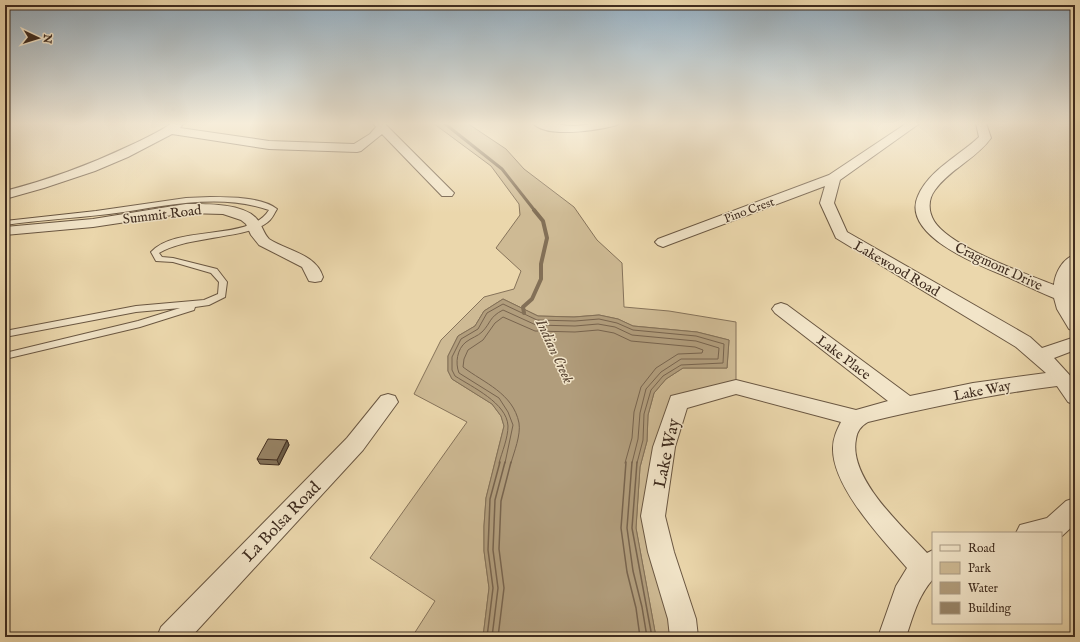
<svg xmlns="http://www.w3.org/2000/svg" width="1080" height="642" font-family="'IM FELL English',serif">
	<rect width="100%" height="100%" fill="#ebd7ac"/>
	<filter id="stains"><feTurbulence type="fractalNoise" baseFrequency=".005" numOctaves="4"/><feColorMatrix values="0 0 0 0 .2 0 0 0 0 .09 0 0 0 0 .02 0 0 0 .5 -.17"/></filter>
	<radialGradient id="worn" r=".72"><stop offset=".6" stop-color="#630" stop-opacity="0"/><stop offset="1" stop-color="#630" stop-opacity=".3"/></radialGradient>
	<path fill="#ceba94" stroke="#86735a" d="M433,123H467L506,149L524,169L574,207L597,240L622,263L624,307L669,311L736,322V387L678,402L653,516L684,637H656L636,528L640,467L647,441L648,415L654,393L666,379L683,368H727L729,340L697,332L633,326L618,319L599,315L574,317L538,316L503,299L484,311L475,326L458,336L448,356V371L452,379L492,404L501,416L504,426L486,498L484,526V551L489,588L483,637H412L435,601L370,558L467,422L414,394L441,340L484,297L514,289L521,271L496,248L520,215L519,204L491,166Z"/>
	<path fill="#b19d7c" stroke="#837057" d="M503,299L538,316L574,317L599,315L618,319L633,326L697,332L729,340L727,368H683L666,379L654,393L648,415L647,441L640,467L636,528L656,637H483L489,588L484,551V526L486,498L504,426L501,416L492,404L452,379L448,371V356L458,336L475,326L484,311Z"/>
	<g fill="none" stroke-linecap="round" stroke-linejoin="round">
		<path stroke="#78644e" stroke-width="1" d="M499,463C502,452 508,438 508,426C507,403 472,387 455,376L452,370V357L461,339L478,329L487,313L503,304L537,320L575,321L599,319L617,323L633,330L696,336L724,344L723,363L681,365L663,376L651,390L644,414L643,440L637,463
			M505,463L513,425L508,412L499,398L459,373C455,363 457,349 466,342C471,338 478,336 482,332C491,323 489,317 503,310L536,325L575,326L598,324L615,327L632,335L696,341L719,348L718,359H681L661,372L646,389L640,413L638,439L632,463
			M511,463C514,452 521,435 519,423C513,393 484,383 463,367L464,359L468,350L483,340L495,323L503,317L535,331L575,332L598,330L614,333L631,341L695,347L703,350L702,353L678,354L656,368L641,387L634,412L632,438L625,463"/>
		<path stroke="#78644e" stroke-width="1.5" d="M626,462L621,528L627,572L636,608L640,637
			M632,462L627,528L633,571L642,607L647,637
			M637,462L632,528L652,637
			M487,637L493,588L488,550L490,499L500,462
			M492,637L498,588L493,550L495,500L505,462
			M498,637L504,588L499,549L501,501L511,462"/>
		<path stroke="#837057" stroke-width="3" d="M444,123L502,169L535,211"/>
		<path stroke="#837057" stroke-width="4" d="M524,313L523,307L532,299L541,279V264L547,238L543,221L534,210"/>
		<g stroke="#6a5742" stroke-width="2">
			<path id="lane" d="M210,197C229,197 262,197 277,209C275,212 273,217 270,220C252,239 188,235 159,253L162,257L173,258L217,269L227,282L225,297L209,305L195,307L194,310L140,327L5,359V353L138,321L180,308L136,312L5,337V331L136,306L204,300L218,294L219,282L211,273L173,262L156,261L151,252C177,224 250,242 269,210C217,192 162,207 109,214C74,218 39,220 5,225V221L96,211L186,198Z"/>
		</g>
		<g stroke="#6a5742" stroke-width="2">
			<path id="street" d="M172,123H184L180,128L269,141L354,144L370,134L376,127L373,123H384L454,193L452,196H442L382,134L361,151L357,152L269,149L172,134L128,157L95,171L44,188L5,199V191C48,180 89,165 129,146C144,139 159,132 172,123Z
				M533,123C547,121 561,126 574,126C589,125 604,121 619,123L617,125C599,130 546,139 533,123Z
				M907,123H920L840,180L834,203L847,232L1030,337L1042,348L1075,337V350L1054,358L1075,381V405L1068,402L1057,386C993,394 931,407 868,422C861,426 857,431 856,439C848,478 903,527 927,553L933,550V579C918,596 913,616 906,637H878L896,586L907,568C883,540 832,487 833,448C833,438 837,430 841,422L736,394L687,408L675,447L665,516L674,552L696,619L698,637H670L668,619L648,552L641,516L653,447L671,396L736,380L856,410L888,401L775,313L772,309L775,305L781,303L787,305L910,396L973,383L1046,373L1016,347L836,238L820,203L825,186L668,245L663,247L658,245L655,242L658,239L829,175Z
				M976,123H986L991,138C976,159 950,169 935,190C928,199 928,211 934,221C950,247 1024,273 1054,285C1055,273 1063,258 1075,255V270L1070,283V292L1075,294V305H1074L1075,331L1069,329L1057,309L1054,298C1039,292 1025,285 1010,278C983,267 900,236 918,196C929,170 959,156 979,137Z
				M186,204C205,204 242,203 256,218C262,224 263,233 269,239C288,251 316,254 323,277L321,281L315,282L309,281L302,267L259,245L251,235L246,224L241,220L223,214L186,213L93,227L5,235V227L93,219Z
				M388,394L395,396L398,402L363,450L191,637H157L161,627L347,438L381,396Z
				M1075,498V524L1062,536L1061,533H1016L1020,525L1047,518L1066,501Z"/>
		</g>
		<use href="#lane" fill="#f2e5c9" fill-rule="evenodd"/>
		<use href="#street" fill="#f2e5c9" fill-rule="evenodd"/>
	</g>
	<path fill="#837259" stroke="#3f2c1f" d="M287,440L289,445L279,465L260,464L257,459Z"/>
	<path fill="#6a5d49" stroke="#3f2c1f" d="M287,440L289,445L279,465L277,460Z"/>
	<path fill="#988568" stroke="#3f2c1f" d="M268,439L287,440L277,460L257,459Z"/>
	<linearGradient id="sky" x2="0" y2="1"><stop stop-color="#92abbd"/><stop offset="0.58" stop-color="#f6edda"/><stop offset="1" stop-color="#f6edda" stop-opacity="0"/></linearGradient>
	<rect width="1080" height="213" fill="url(#sky)"/>
	<g text-anchor="middle" stroke-width="3" stroke-linejoin="round" paint-order="stroke">
		<g font-size="12" fill="#3f2c1f" stroke="#f2e5c9">
			<text transform="translate(749 210) rotate(-20)" y="4">Pino Crest</text>
		</g>
		<g font-size="14" fill="#3f2c1f" stroke="#f2e5c9">
			<text transform="translate(162 214) rotate(-7)" y="5">Summit Road</text>
			<text transform="translate(999 266) rotate(25)" y="5">Cragmont Drive</text>
			<text transform="translate(897 268) rotate(30)" y="5">Lakewood Road</text>
			<text transform="translate(844 357) rotate(37)" y="5">Lake Place</text>
			<text transform="translate(982 390) rotate(-11)" y="5">Lake Way</text>
		</g>
		<g font-size="15" font-style="italic" fill="#5c4836" stroke="#f2e5c9">
			<text transform="translate(555 351) rotate(65)" y="5">Indian Creek</text>
		</g>
		<g font-size="17" fill="#3f2c1f" stroke="#f2e5c9">
			<text transform="translate(666 453) rotate(-78)" y="6">Lake Way</text>
			<text transform="translate(281 521) rotate(-46)" y="6">La Bolsa Road</text>
		</g>
	</g>
	<rect width="1080" height="642" fill="none" stroke="#ebd7ac" stroke-width="20"/>
	<rect x="6" y="6" width="1068" height="630" fill="none" stroke="#3f2c1f" stroke-width="2"/>
	<rect x="10" y="10" width="1060" height="622" fill="none" stroke="#3f2c1f"/>
	<rect x="932" y="532" width="130" height="92" fill="#f2e5c9" stroke="#aa9b85"/>
	<rect x="940" y="545" width="20" height="6" fill="#f2e5c9" stroke="#aa9b85"/>
	<text x="968" y="552" font-size="12" fill="#3f2c1f">Road</text>
	<rect x="940" y="562" width="20" height="12" fill="#ceba94" stroke="#aa9b85"/>
	<text x="968" y="572" font-size="12" fill="#3f2c1f">Park</text>
	<rect x="940" y="582" width="20" height="12" fill="#b19d7c" stroke="#aa9b85"/>
	<text x="968" y="592" font-size="12" fill="#3f2c1f">Water</text>
	<rect x="940" y="602" width="20" height="12" fill="#988568" stroke="#aa9b85"/>
	<text x="968" y="612" font-size="12" fill="#3f2c1f">Building</text>
	<g transform="translate(38 38) rotate(94)" stroke="#f2e5c9" stroke-width="3" paint-order="stroke">
	<path d="M0-3L7 15L0 10L-7 15Z" fill="#3f2c1f"/>
	<text y="-6" font-size="11" font-weight="bold" text-anchor="middle" fill="#3f2c1f">N</text>
	</g>
	<rect width="100%" height="100%" filter="url(#stains)"/>
	<rect width="100%" height="100%" fill="url(#worn)"/>
</svg>
